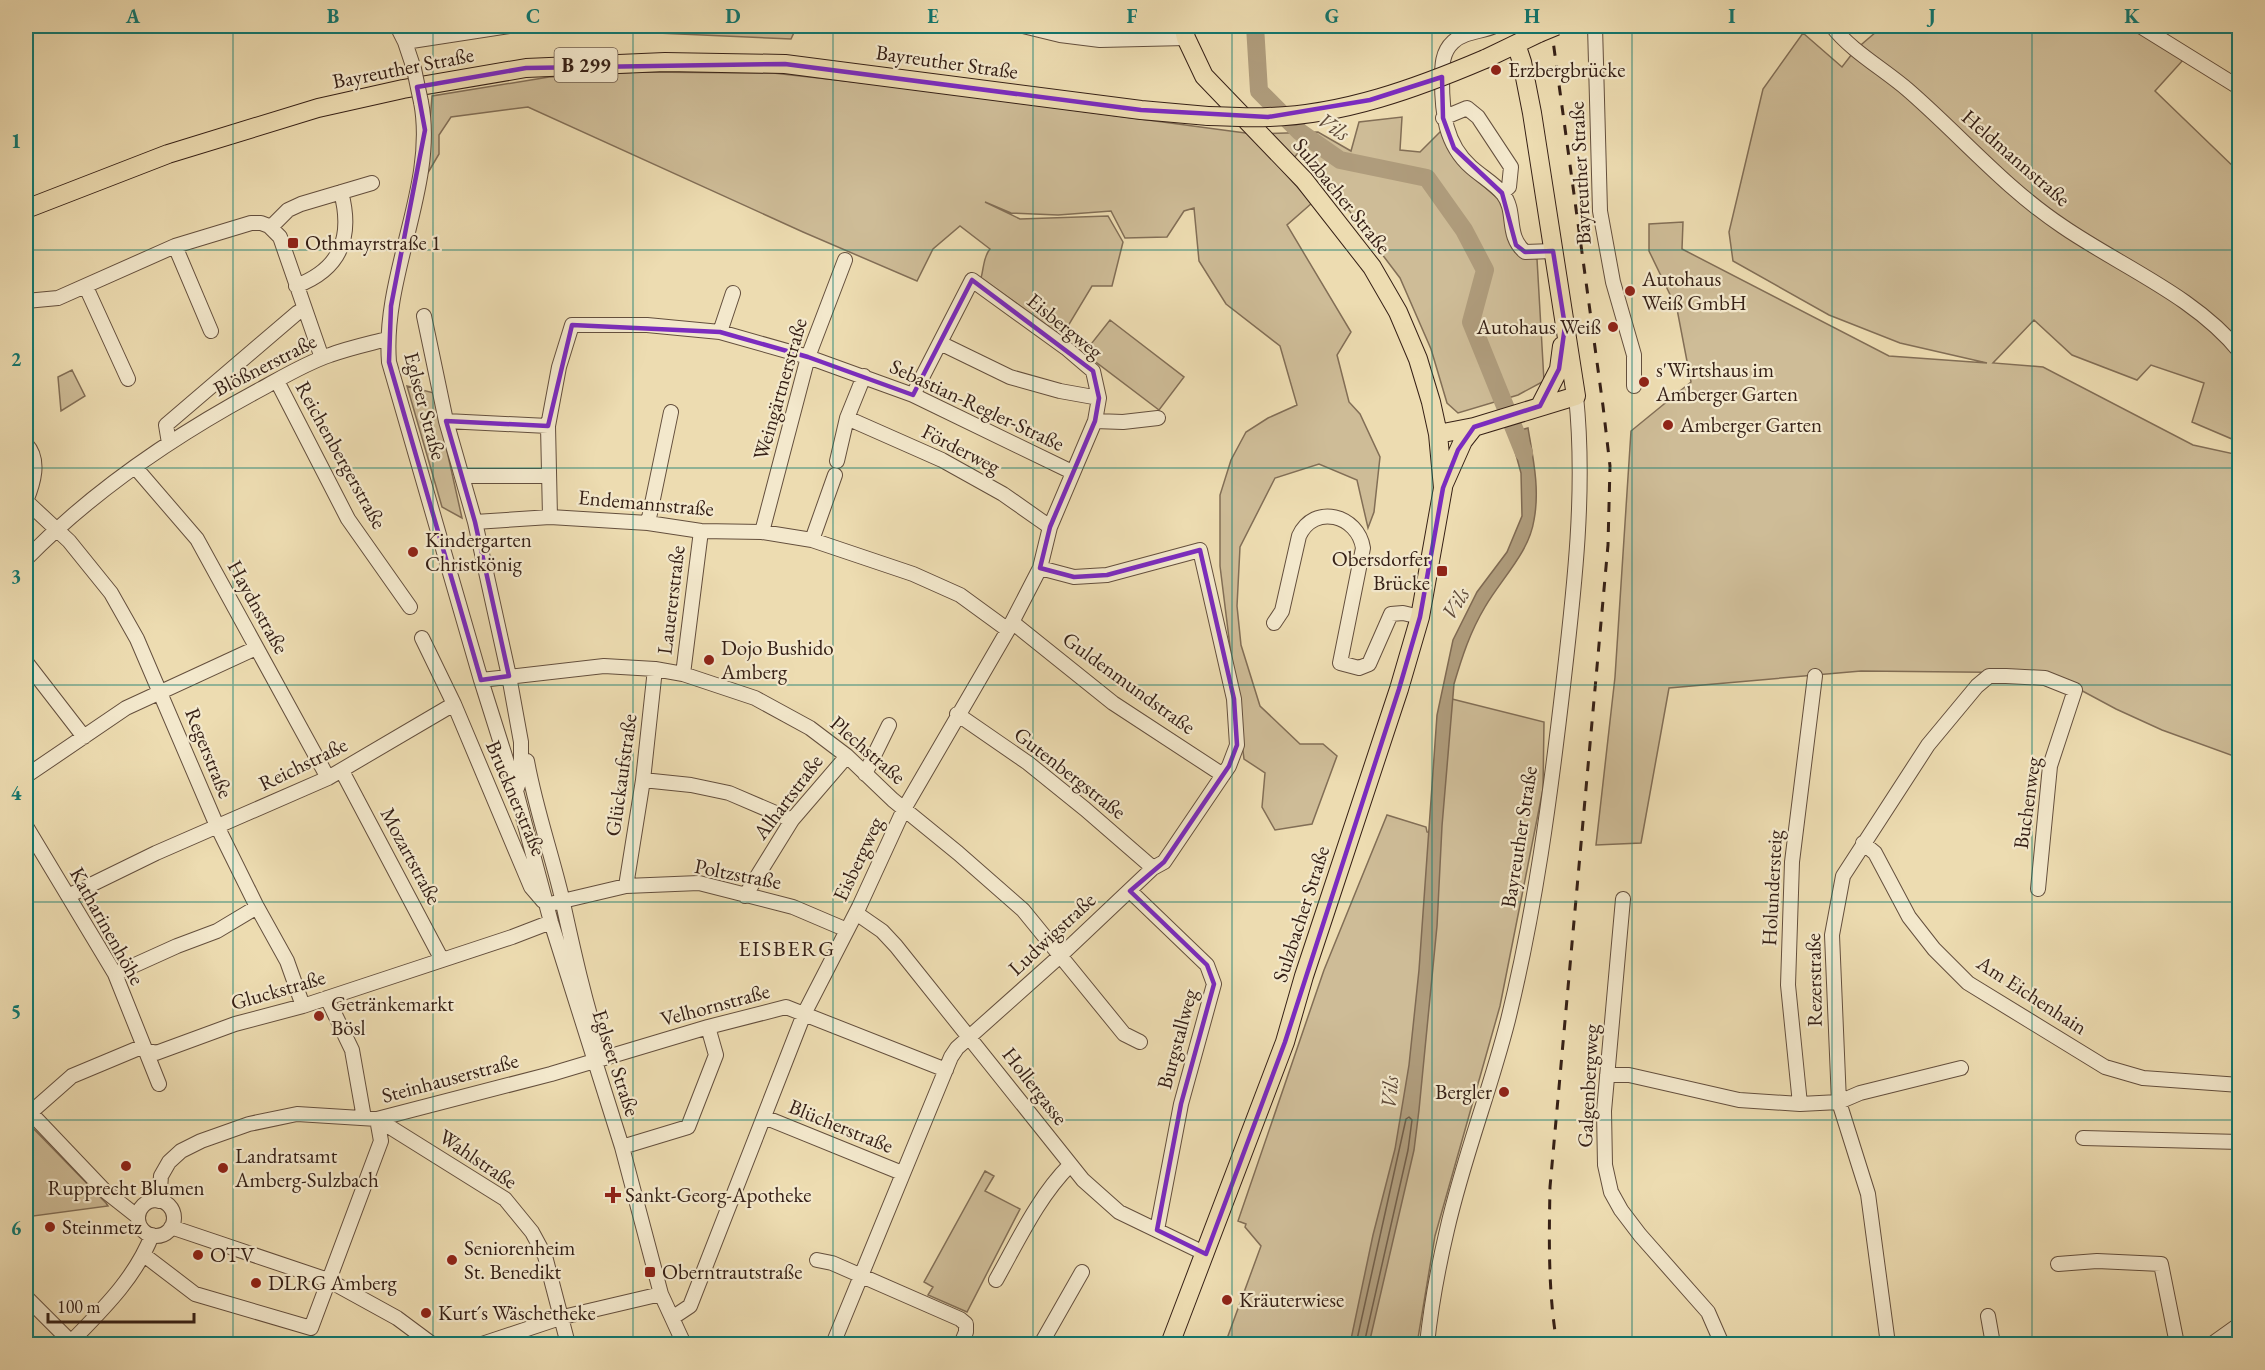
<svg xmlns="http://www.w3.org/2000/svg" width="2265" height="1370" font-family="'EB Garamond',serif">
	<rect width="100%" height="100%" fill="#eddcb1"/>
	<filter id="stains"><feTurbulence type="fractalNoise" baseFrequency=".00333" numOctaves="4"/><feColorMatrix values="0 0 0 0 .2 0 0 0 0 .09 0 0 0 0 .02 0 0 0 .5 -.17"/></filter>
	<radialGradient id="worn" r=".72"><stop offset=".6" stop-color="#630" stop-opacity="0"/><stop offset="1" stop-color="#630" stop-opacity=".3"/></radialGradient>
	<path fill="#cebc97" stroke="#826e56" stroke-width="1.5" d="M545,26H797L791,39L545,28Z
		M1883,26H2133L2184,59L2155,91L2239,172V442L2192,422L2204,383L2151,365L2137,380L2072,355L2034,320L1993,363L2043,367L2193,445L2239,455V758L2162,730L2116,709L2049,673L1861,671L1669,688L1641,843L1596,845L1615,677L1631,431L1691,382L1677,309L1649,251V224L1683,222L1682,249L1889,356L1987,363L1900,343L1829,315L1733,261L1729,232L1763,89L1803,33L1842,67L1855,50Z
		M638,72L773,73L891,86L1253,134L1318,132L1351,151L1359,122L1402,117L1400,150L1420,152L1444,128L1467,172L1502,202L1515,252L1537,259L1544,381L1518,395L1458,413L1447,403L1431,349L1400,278L1335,192L1298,153L1283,171L1312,203L1287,225L1351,332L1337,355L1349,402L1360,414L1380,457L1374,512L1368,528L1357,480L1319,464L1275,478L1240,547L1237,606L1241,645L1260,706L1300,744H1323L1337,756L1312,824L1275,830L1262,807L1265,773L1244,759L1220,566V495L1231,460L1246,432L1268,418L1297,405L1280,346L1226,304L1199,261L1194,208L1184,211L1167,237L1125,238L1111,211L1058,215L1011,213L985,202L1020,219L1108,216L1123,242L1112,286H1092L1062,336L981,278C984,268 983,257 990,249L960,226L933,249L917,281L803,232L528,107L451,117L439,135V154L426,176L432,96L549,77Z
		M1110,320L1184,377L1159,410L1084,353Z
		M72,370L85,396L61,411L58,377Z
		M407,386L434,393L462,518L442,507Z
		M1448,698L1544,722L1543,789L1500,1006L1435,1236L1417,1344H1225L1261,1246L1245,1227L1246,1224L1238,1221L1324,970L1387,815L1426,827L1427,832L1439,835Z
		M26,1121L106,1203L108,1206L26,1217Z
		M985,1171L994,1176L985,1191L1020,1209L967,1312L928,1295L933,1287L924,1282Z"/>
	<path fill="#af9c7c" stroke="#7f6a53" stroke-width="1.5" d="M1528,428C1533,458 1540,489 1534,520C1529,553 1501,579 1485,607C1470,632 1462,657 1454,684L1442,826L1437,926L1419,1110L1414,1150L1369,1344H1350L1373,1235L1395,1149L1409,1065L1419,970L1437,715L1453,640L1477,592L1507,552L1522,516L1521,473L1510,433Z"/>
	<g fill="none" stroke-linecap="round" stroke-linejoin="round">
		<path stroke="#725e49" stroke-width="1.5" d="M1356,1344L1406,1119L1409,1117L1412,1120L1408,1150L1364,1344"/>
		<path stroke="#af9c7c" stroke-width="18" d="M1255,26L1259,91L1300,132L1340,160L1427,178L1464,230L1485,270L1471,322L1524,453"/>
		<g stroke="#644f3d" stroke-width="16">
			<path id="minor" d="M397,26L405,42L414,69
				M1023,26L1060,35L1100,40L1186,38
				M1495,26C1482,32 1465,31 1453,42C1442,52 1442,66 1442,80C1442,112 1445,144 1471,167C1481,176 1495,184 1503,194C1517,212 1505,235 1525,252L1553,251
				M1595,26L1600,211L1613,282L1634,355V386
				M1832,26C1850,50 1885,70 1908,90C1960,135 2005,188 2062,226C2120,266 2195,296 2240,352
				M2140,26L2240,88
				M405,42L509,26
				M421,102C437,185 382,275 389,362L481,680L516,791L551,922L622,1147L661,1294L684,1344
				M1443,118L1467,108L1478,117L1511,167L1509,187L1502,193
				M271,227L288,210L301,204L372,183
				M175,246L211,331
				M296,286C341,269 353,237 341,192
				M86,287L128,379
				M26,301L58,298L175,246L251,223H261L269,226L280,237L322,358
				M424,316L446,421L475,522L509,676L521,742V777L516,791
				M720,332L733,293
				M940,343L1010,377L1060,391L1099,398
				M277,381L348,519L410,607
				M847,418L942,460L1003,494L1050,527
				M446,421L548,426
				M1095,421L1123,422L1158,418
				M169,443L166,425L297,313L304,309
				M26,444C41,460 33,484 26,501L69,541L111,593L137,639L217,826L257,907L287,961L303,1006
				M837,461L847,418L864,376
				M135,467L197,539L328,778
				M462,476H548
				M550,517L548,426L559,367L572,325H647L720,332L808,357L913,395L1072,472
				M475,522L550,517L648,523L701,531L762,532L812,540L913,574L960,595L1008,630
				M648,523L671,412
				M762,532L808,357L845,260
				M812,540L835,475
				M26,559C94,490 175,435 261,389C283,377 306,363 330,355C349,348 368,344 387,339
				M1012,622L1113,703L1223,775
				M1274,623L1282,611L1299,536C1314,503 1358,515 1363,548L1340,663L1359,668L1369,664L1391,614L1403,613L1420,617
				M422,638L454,704L531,887L543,901
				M26,662L84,737
				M683,674L701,531
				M481,680L604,666L655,669L683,674L755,698L810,728L847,756L893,800L958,853L1023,910L1124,1034L1140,1042
				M957,714L1028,763L1085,809L1153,868
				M527,761C535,806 550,849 561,894C573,949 585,1004 603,1058
				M342,771L442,960
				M865,774L889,725
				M26,776L126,708L256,648
				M643,780L691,785L729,793L792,820
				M26,826L115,974L159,1084
				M1863,843L1875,853L1909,917L1934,949L1968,983L2105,1067L2143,1078L2240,1085
				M626,886L643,780L655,669
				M1130,891L1207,965L1214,984L1181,1104L1157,1230
				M68,896L156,853L328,778L454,704
				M745,896L792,820L847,756
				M1623,899L1604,1111L1605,1165L1611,1192L1621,1210L1640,1235L1708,1312L1722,1344
				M554,903L626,886L699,883L793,907L847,930
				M856,913L882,931L896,946L1083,1180L1119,1212L1206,1254
				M115,974L177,946L217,931L257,907
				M327,998L352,1050L364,1118
				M1607,1075H1629L1739,1100L1800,1104L1839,1102L1860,1093L1961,1068
				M1800,1104L1788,985L1792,862L1815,676
				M26,1108L105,1191L138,1217
				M30,1113L72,1076L139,1048L156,1053L235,1024L303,1006L512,937L551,922
				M764,1117L902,1173
				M377,1119L505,1199L532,1232L545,1256L568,1344
				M2083,1138L2240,1142
				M622,1147L688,1127L716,1055L708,1027
				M138 1218a18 18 0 1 1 36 0a18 18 0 1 1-36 0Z
				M159,1201L161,1176L169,1162L181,1151L201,1141L249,1124L297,1114L377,1119L551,1074L708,1027L786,1007L946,1070
				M171,1227L328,1280L397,1318L432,1344
				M144,1255L195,1294L311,1328L381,1141L377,1119
				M817,1260L832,1263L960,1319L966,1324V1332L961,1344
				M2058,1264L2097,1261L2161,1264L2177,1344
				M996,1280C1018,1241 1038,1197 1070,1165
				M26,1297L73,1344
				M1988,1316L1993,1344
				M672,1318L690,1306L804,1014L859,907L904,809L1008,630L1040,568L1050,527L1095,421L1099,398L1093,371L1066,348L972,280L913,395
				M69,1344C101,1311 135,1279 152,1235
				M482,1344L563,1317L661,1294
				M833,1344L951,1057L957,1048L1060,956L1153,868L1164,862L1229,766L1237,745L1234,699L1200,550L1107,575L1074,577L1040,568
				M1041,1344L1082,1272
				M1427,1344C1431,1306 1438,1268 1447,1230C1463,1159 1490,1091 1508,1020C1535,911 1550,798 1563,686C1574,591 1586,491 1576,396
				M1888,1344L1868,1194L1839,1102L1832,935L1843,876L1928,745L1977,686L1989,676H2006L2045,678L2075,690L2050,766L2038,889
				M2212,1344L2240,1324"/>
		</g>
		<g stroke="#362016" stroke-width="20">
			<path id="major" d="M1485,59L1539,33
				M26,209L168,154L318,108L403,89L526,68L665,62L785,64L1141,110L1208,116
				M1540,406L1559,369L1562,346
				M1438,434L1474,427L1576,396L1532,113L1522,62L1516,44
				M1443,486L1463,441L1474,427
				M1170,1344L1285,1042L1304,976L1399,689L1420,617L1443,488L1438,434L1431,402L1418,359L1398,312L1372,267L1304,180L1204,76L1186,38L1183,26"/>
		</g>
		<use href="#minor" stroke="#f3e8cc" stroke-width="14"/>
		<use href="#major" stroke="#eddcb1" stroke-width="18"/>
		<path stroke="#362016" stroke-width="3" stroke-dasharray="10 10" stroke-linecap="butt" d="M1551,26L1603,406L1610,466L1608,545L1550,1187C1549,1239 1548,1292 1557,1344"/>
		<g stroke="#644f3d" stroke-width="16" stroke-linecap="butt">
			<path id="minor-bridge" d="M414,69L421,102"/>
		</g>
		<g stroke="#362016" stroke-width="20" stroke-linecap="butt">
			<path id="major-bridge" d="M1539,33L1556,26
				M1208,116C1228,116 1248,118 1268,117C1343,115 1417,88 1485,59"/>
		</g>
		<use href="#minor-bridge" stroke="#f3e8cc" stroke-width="14"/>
		<use href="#major-bridge" stroke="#eddcb1" stroke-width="18"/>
	</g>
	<path fill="none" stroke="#7b2cbf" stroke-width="4.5" stroke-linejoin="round" d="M785,64L1141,110L1268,117L1370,100L1442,77L1443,118L1454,148L1502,193L1516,245L1525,252L1553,251L1565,326L1559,369L1540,406L1474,427L1458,450L1443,488L1420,617L1399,689L1285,1042L1206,1254L1157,1230L1181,1104L1214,984L1207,965L1130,891L1164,862L1229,766L1237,745L1234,699L1200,550L1107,575L1074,577L1040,568L1050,527L1095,421L1099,398L1093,371L972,280L913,395L808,357L720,332L572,325L548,426L446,421L475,522L509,676L481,680L389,362L391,306L425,130L417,87L526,68Z"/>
	<path fill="none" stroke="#0f766e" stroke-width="1.5" stroke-opacity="0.55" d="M233,26V1344M433,26V1344M633,26V1344M833,26V1344M1033,26V1344M1232,26V1344M1432,26V1344M1632,26V1344M1832,26V1344M2032,26V1344M26,250H2240M26,468H2240M26,685H2240M26,902H2240M26,1120H2240"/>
	<g fill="#8f2418" stroke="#f3e8cc" stroke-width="2">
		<circle cx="1496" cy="70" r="6"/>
		<rect x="287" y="237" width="12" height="12" rx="3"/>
		<circle cx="1630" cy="291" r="6"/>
		<circle cx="1613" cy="327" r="6"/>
		<circle cx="1644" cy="382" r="6"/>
		<circle cx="1668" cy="425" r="6"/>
		<circle cx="413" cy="552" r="6"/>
		<rect x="1436" y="565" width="12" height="12" rx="3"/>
		<circle cx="709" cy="660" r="6"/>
		<circle cx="319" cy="1016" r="6"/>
		<circle cx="1504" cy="1092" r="6"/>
		<circle cx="126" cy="1166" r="6"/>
		<circle cx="223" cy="1168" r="6"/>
		<path d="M610 1186h6v6h6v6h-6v6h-6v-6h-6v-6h6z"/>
		<circle cx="50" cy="1227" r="6"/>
		<circle cx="198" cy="1255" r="6"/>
		<circle cx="452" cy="1260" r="6"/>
		<rect x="644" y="1266" width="12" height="12" rx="3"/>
		<circle cx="256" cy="1283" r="6"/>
		<circle cx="1227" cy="1300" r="6"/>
		<circle cx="426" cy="1313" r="6"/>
	</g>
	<g text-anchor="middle" stroke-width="4.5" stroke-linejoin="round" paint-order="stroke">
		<rect fill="#f3e8cc" stroke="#6f5c4d" stroke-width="1.5" x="554.5" y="48" width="63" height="34" rx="4.5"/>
		<g font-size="20" font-weight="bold" fill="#362016">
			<text x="586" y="72">B 299</text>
		</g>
		<g font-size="21" fill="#362016" stroke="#f3e8cc">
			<text transform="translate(947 62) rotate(8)" y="7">Bayreuther Straße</text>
			<text transform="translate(403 68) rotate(-11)" y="7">Bayreuther Straße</text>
			<text transform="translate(2016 158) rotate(41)" y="7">Heldmannstraße</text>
			<text transform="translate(1580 173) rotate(-93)" y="7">Bayreuther Straße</text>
			<text transform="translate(1342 196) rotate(51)" y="7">Sulzbacher Straße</text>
			<text transform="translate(1065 326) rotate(39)" y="7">Eisbergweg</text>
			<text transform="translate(265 365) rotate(-27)" y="7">Blößnerstraße</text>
			<text transform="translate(780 389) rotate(-74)" y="7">Weingärtnerstraße</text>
			<text transform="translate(977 405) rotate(25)" y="7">Sebastian-Regler-Straße</text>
			<text transform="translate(425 406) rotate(75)" y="7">Eglseer Straße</text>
			<text transform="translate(961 449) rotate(27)" y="7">Förderweg</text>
			<text transform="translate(341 455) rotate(61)" y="7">Reichenbergerstraße</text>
			<text transform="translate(646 503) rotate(5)" y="7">Endemannstraße</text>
			<text transform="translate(671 600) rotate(-83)" y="7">Lauererstraße</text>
			<text transform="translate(258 607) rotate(61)" y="7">Haydnstraße</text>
			<text transform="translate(1129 683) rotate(36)" y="7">Guldenmundstraße</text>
			<text transform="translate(868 750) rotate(41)" y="7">Plechstraße</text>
			<text transform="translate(209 753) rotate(68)" y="7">Regerstraße</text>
			<text transform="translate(303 764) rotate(-26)" y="7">Reichstraße</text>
			<text transform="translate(1070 773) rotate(38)" y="7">Gutenbergstraße</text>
			<text transform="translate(621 775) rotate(-82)" y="7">Glückaufstraße</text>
			<text transform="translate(788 797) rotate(-53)" y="7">Alhartstraße</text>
			<text transform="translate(516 798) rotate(67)" y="7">Brucknerstraße</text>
			<text transform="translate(2027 803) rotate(-82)" y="7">Buchenweg</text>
			<text transform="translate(1519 837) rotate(-81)" y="7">Bayreuther Straße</text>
			<text transform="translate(411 856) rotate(62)" y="7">Mozartstraße</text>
			<text transform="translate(858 859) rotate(-65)" y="7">Eisbergweg</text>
			<text transform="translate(738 874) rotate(11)" y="7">Poltzstraße</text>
			<text transform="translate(1772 888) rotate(-87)" y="7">Holundersteig</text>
			<text transform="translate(1301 914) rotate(-72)" y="7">Sulzbacher Straße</text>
			<text transform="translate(107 926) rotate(61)" y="7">Katharinenhöhe</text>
			<text transform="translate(1052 934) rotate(-43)" y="7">Ludwigstraße</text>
			<text transform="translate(1814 980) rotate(-91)" y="7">Rezerstraße</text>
			<text transform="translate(278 990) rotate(-16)" y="7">Gluckstraße</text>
			<text transform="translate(2032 995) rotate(33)" y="7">Am Eichenhain</text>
			<text transform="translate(715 1005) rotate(-15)" y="7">Velhornstraße</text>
			<text transform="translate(1177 1039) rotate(-75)" y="7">Burgstallweg</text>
			<text transform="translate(616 1063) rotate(72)" y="7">Eglseer Straße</text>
			<text transform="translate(450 1078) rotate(-15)" y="7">Steinhauserstraße</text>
			<text transform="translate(1035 1086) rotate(52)" y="7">Hollergasse</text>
			<text transform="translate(1588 1086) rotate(-87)" y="7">Galgenbergweg</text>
			<text transform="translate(841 1126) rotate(22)" y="7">Blücherstraße</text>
			<text transform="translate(478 1159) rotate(34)" y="7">Wahlstraße</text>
		</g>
		<g font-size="21" fill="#362016" stroke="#f3e8cc" text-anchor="start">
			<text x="1508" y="77">Erzbergbrücke</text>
			<text x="305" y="250">Othmayrstraße 1</text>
			<text x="1642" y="286">Autohaus<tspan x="1642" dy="24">Weiß GmbH</tspan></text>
			<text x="1601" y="334" text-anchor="end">Autohaus Weiß</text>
			<text x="1656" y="377">s'Wirtshaus im<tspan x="1656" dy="24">Amberger Garten</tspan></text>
			<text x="1680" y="432">Amberger Garten</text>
			<text x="425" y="547">Kindergarten<tspan x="425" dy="24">Christkönig</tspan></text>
			<text x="1430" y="566" text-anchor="end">Obersdorfer<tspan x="1430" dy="24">Brücke</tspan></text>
			<text x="721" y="655">Dojo Bushido<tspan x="721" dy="24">Amberg</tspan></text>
			<text x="331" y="1011">Getränkemarkt<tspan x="331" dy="24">Bösl</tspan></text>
			<text x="1492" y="1099" text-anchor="end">Bergler</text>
			<text x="235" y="1163">Landratsamt<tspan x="235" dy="24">Amberg-Sulzbach</tspan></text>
			<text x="126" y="1195" text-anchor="middle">Rupprecht Blumen</text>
			<text x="625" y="1202">Sankt-Georg-Apotheke</text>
			<text x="62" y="1234">Steinmetz</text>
			<text x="464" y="1255">Seniorenheim<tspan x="464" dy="24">St. Benedikt</tspan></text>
			<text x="210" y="1262">OTV</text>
			<text x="662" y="1279">Oberntrautstraße</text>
			<text x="268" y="1290">DLRG Amberg</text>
			<text x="1239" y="1307">Kräuterwiese</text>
			<text x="438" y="1320">Kurt´s Wäschetheke</text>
		</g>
		<g font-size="22" font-style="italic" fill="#604b3a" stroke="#f3e8cc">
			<text transform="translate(1334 126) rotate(34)" y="8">Vils</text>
			<text transform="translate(1455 603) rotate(-58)" y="8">Vils</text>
			<text transform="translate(1389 1092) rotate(-85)" y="8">Vils</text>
		</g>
		<g font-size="22" letter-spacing="1.5" fill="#362016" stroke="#f3e8cc">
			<text x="787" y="956">EISBERG</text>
		</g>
	</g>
	<rect width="2265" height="1370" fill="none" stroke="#eddcb1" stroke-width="66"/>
	<path d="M48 1313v9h146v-9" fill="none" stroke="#362016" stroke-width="3"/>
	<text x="57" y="1313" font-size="18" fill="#362016" stroke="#f3e8cc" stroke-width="4.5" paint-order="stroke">100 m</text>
	<rect x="33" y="33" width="2199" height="1304" fill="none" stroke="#0f766e" stroke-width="2"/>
	<g font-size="20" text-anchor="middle" font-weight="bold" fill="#0f766e">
		<text x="133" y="23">A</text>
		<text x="333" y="23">B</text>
		<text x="533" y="23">C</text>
		<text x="733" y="23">D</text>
		<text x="933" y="23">E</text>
		<text x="1132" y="23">F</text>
		<text x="1332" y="23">G</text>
		<text x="1532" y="23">H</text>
		<text x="1732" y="23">I</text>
		<text x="1932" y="23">J</text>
		<text x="2132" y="23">K</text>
		<text x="16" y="148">1</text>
		<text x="16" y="366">2</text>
		<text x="16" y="583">3</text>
		<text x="16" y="800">4</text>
		<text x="16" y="1018">5</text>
		<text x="16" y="1235">6</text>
	</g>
	<rect width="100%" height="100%" filter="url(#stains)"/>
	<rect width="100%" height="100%" fill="url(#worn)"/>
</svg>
